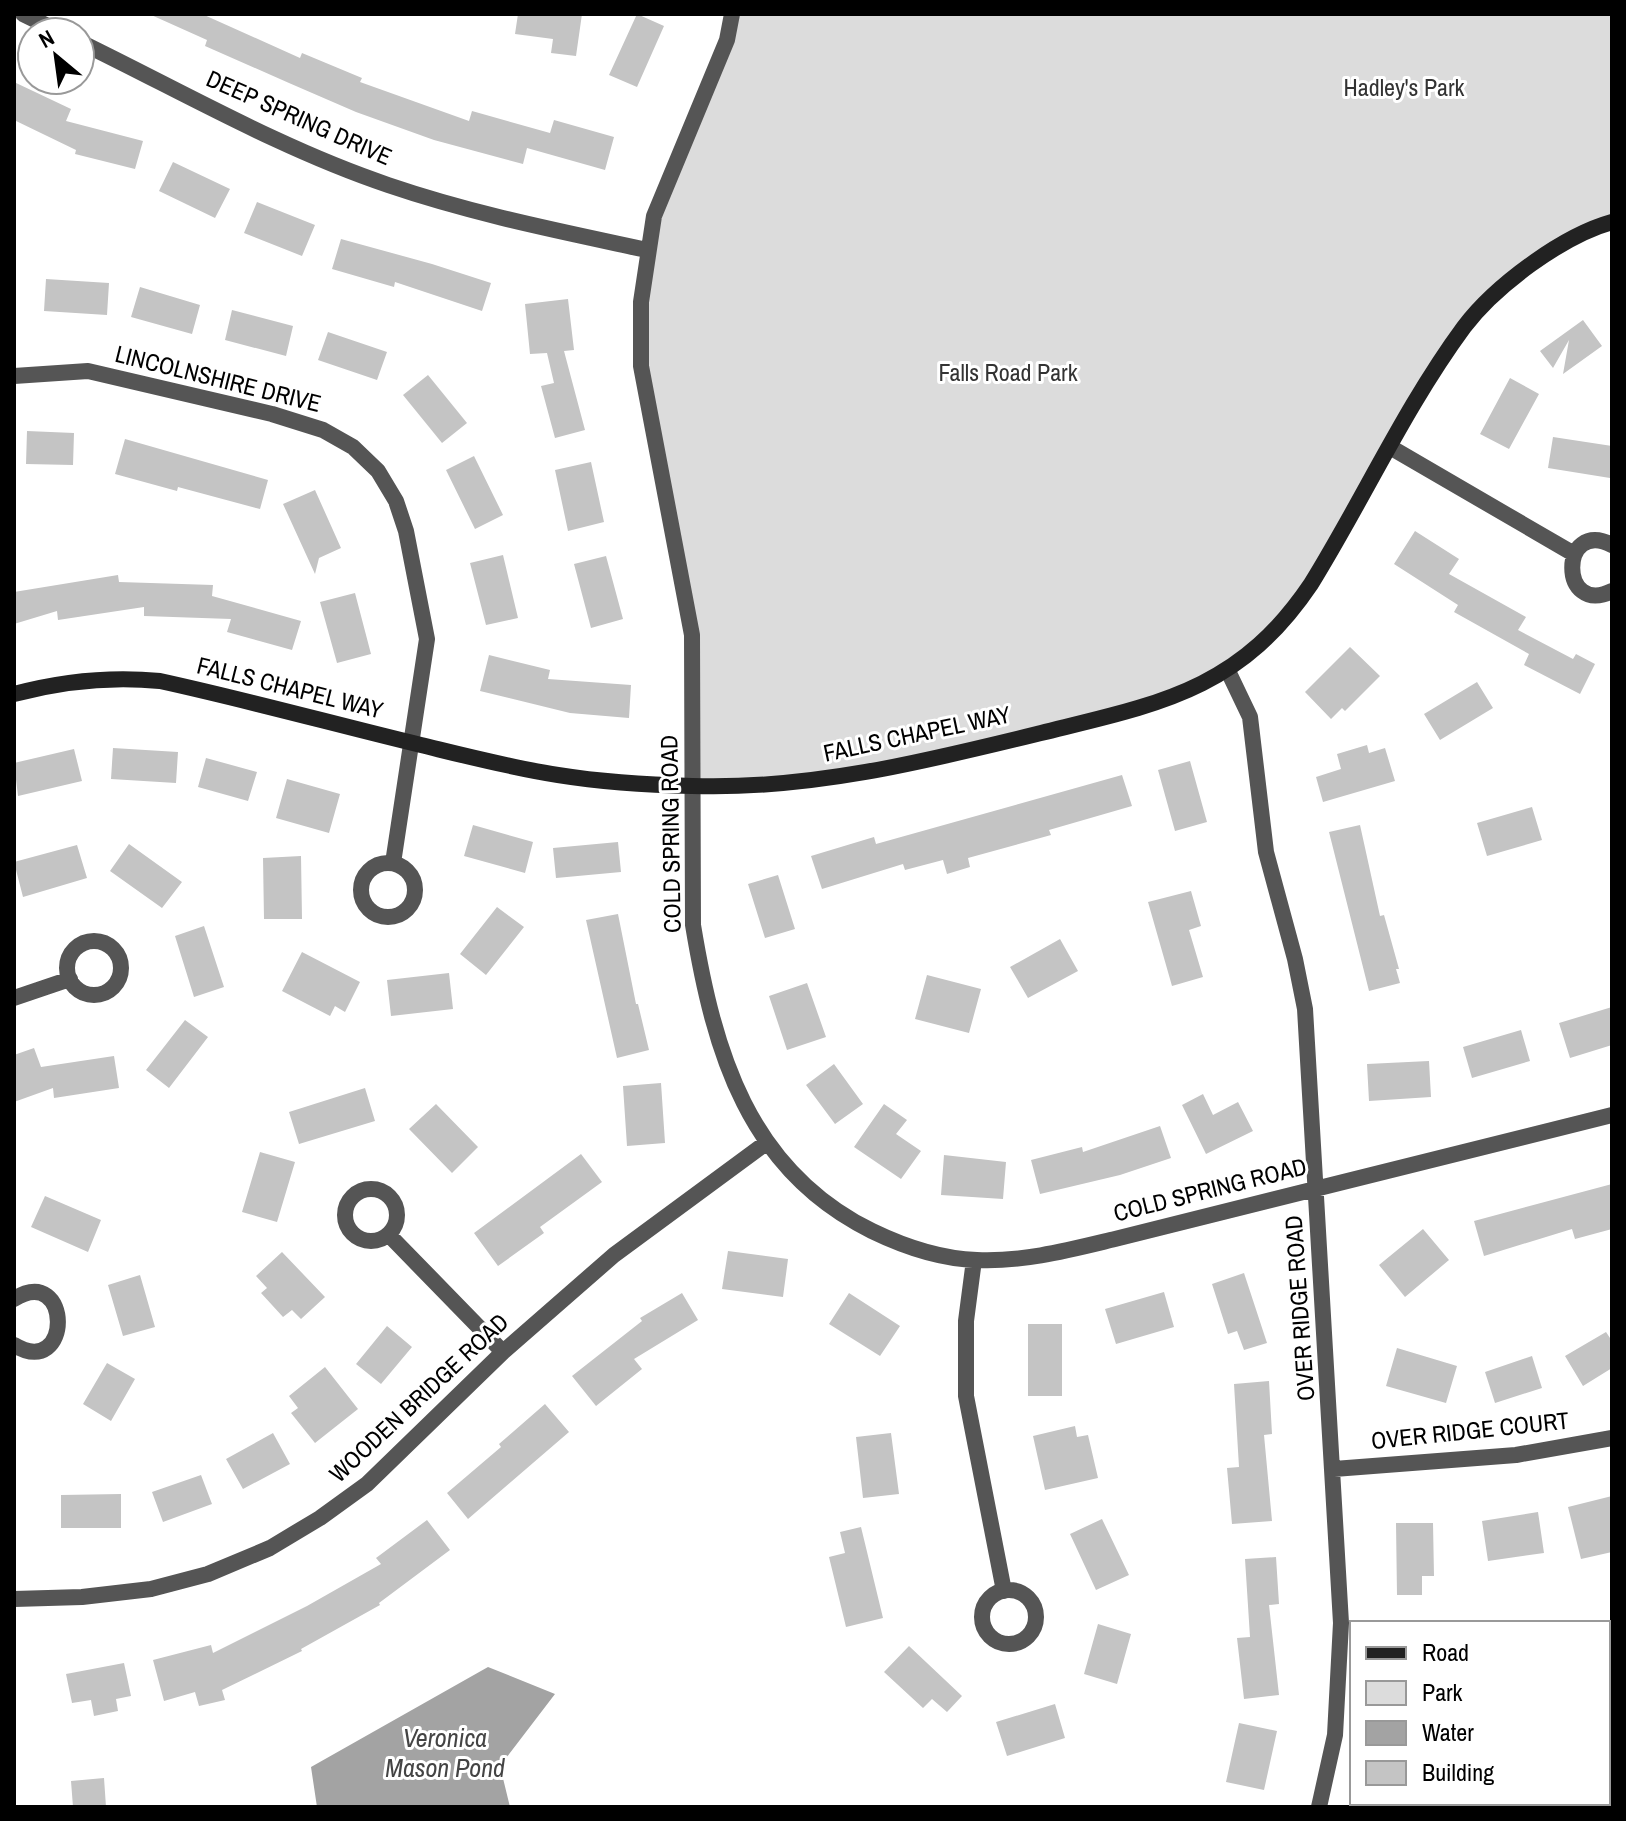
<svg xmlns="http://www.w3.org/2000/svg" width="1626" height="1821" font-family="'Archivo Narrow',sans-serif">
	<rect width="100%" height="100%" fill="#fff"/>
	<path fill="#dcdcdc" d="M732,14H1612V222L1582,233L1479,310L1292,612L1182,693L903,766L694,786L692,635L641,366L647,250Z"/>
	<path fill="#a3a3a3" d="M488,1667L555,1694L500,1766L510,1807H317L311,1767Z"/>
	<path fill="#c4c4c4" d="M149,14H202L300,58L302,53L362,78L360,82L469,121L472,111L550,133L554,120L614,137L605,170L527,148L523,164L434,140L356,112L289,83L205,46L207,40Z
		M518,14H582L576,56L551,53L553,39L515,34Z
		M637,14L664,26L637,87L609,75Z
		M14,82L71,109L66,121L143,141L135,169L75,154L76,150L14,120Z
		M173,162L230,189L215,218L159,191Z
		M257,202L315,225L302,256L244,233Z
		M341,239L432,264L491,283L482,311L395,282L394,287L332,269Z
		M46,279L109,283L107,315L44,311Z
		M140,287L200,305L192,334L131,317Z
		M568,299L574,350L564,351L585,430L555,438L541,386L554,383L547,353L530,354L525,304Z
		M232,310L293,326L286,356L225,340Z
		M1583,320L1602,346L1563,374L1569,340L1553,368L1540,351Z
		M328,332L387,352L377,380L318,360Z
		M428,375L467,423L442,443L403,395Z
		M1510,378L1539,394L1509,449L1480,434Z
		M27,431L74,433L73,465L26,464Z
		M1553,437L1612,446L1610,478L1548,468Z
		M125,439L268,480L260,509L178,487L177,491L115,474Z
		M474,456L503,515L475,529L446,470Z
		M591,462L604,522L568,531L555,470Z
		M315,490L341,548L319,558L315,574L283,504Z
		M1415,531L1459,559L1449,574L1526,617L1518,630L1573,659L1576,654L1595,664L1580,694L1524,665L1529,654L1454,612L1458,605L1394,564Z
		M503,555L518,618L486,625L470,563Z
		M606,556L623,619L591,628L574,564Z
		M118,575L119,582L213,585L212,596L301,621L292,650L227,632L231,619L144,616V607L58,620L57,611L14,624V592Z
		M355,593L371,654L337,663L320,602Z
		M1350,647L1380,676L1345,711L1342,708L1331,719L1305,692Z
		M489,655L550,670L548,679L631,685L629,718L570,713L480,691Z
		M1477,682L1493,708L1440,740L1424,714Z
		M1367,745L1369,753L1385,748L1395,781L1323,802L1316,777L1341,769L1337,754Z
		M113,748L178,752L176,783L111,779Z
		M74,749L82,781L18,796L14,763Z
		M206,758L257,772L248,801L198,787Z
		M1190,761L1207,822L1175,831L1158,770Z
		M1122,775L1132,806L1049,830L1051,835L968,858L970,867L947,874L943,860L905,870L903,864L822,889L811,856L874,837L876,844Z
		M287,779L340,794L329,833L276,818Z
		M1532,807L1542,840L1487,856L1477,823Z
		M473,825L533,842L525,873L464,856Z
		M1360,825L1380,916L1384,915L1399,969H1396L1400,983L1369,991L1329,832Z
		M618,842L621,872L556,878L553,848Z
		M129,844L182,882L162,908L110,871Z
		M77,845L87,878L23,897L14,862Z
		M301,856L302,919H264L263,858Z
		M778,875L795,929L765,938L748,884Z
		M1191,891L1201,926L1189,930L1203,977L1172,986L1148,902Z
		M497,907L524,927L486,975L460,954Z
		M618,914L636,1004H638L649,1050L617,1058L586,920Z
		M204,926L224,987L194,997L175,936Z
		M1060,939L1078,971L1028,998L1010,967Z
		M302,952L360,982L345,1012L335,1006L330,1016L282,991Z
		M449,973L453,1009L391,1016L387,980Z
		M927,975L981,989L969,1033L915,1019Z
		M807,983L826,1037L787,1050L769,996Z
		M1612,1007V1045L1570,1058L1559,1023Z
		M185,1020L208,1037L169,1088L146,1070Z
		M1521,1030L1530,1061L1472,1078L1463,1047Z
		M34,1048L41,1067L114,1056L119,1088L54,1098L53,1088L14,1102V1055Z
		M1429,1061L1431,1097L1369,1101L1367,1064Z
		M834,1064L863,1104L835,1124L806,1085Z
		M661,1083L665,1143L627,1146L623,1086Z
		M365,1088L375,1121L299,1144L289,1112Z
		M1203,1094L1213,1115L1238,1102L1253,1131L1206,1154L1182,1105Z
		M436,1104L478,1147L452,1173L409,1129Z
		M884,1104L907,1120L896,1134L921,1151L901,1179L854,1147Z
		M1160,1126L1171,1158L1120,1175L1040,1194L1031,1160L1082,1147L1083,1152Z
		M260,1152L295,1162L277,1222L242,1212Z
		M581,1154L602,1182L540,1227L544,1233L498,1266L474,1233Z
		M944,1155L1006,1162L1003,1199L941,1195Z
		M1612,1184V1229L1575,1239L1572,1229L1484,1256L1474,1221Z
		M45,1196L101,1220L88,1252L31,1227Z
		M1423,1229L1449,1260L1405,1297L1379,1265Z
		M728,1251L788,1259L783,1297L722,1289Z
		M282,1252L325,1297L301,1319L292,1310L283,1317L261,1293L267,1288L256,1276Z
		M1244,1273L1267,1343L1244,1350L1237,1331L1228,1334L1212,1284Z
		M140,1275L155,1327L123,1336L108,1285Z
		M1164,1292L1174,1327L1116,1344L1105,1309Z
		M682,1293L698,1320L634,1359L642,1369L596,1406L572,1376L642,1321L640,1318Z
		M849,1293L900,1326L880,1356L829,1324Z
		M1028,1324H1062V1396H1028Z
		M387,1326L412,1347L381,1384L356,1364Z
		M1606,1332L1612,1341V1368L1583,1386L1565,1356Z
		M1397,1348L1457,1366L1446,1403L1386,1386Z
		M1532,1356L1542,1388L1495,1403L1485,1372Z
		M107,1363L135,1379L111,1421L83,1404Z
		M325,1367L358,1409L315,1443L291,1413L298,1408L289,1396Z
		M1269,1381L1272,1434L1264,1435L1272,1521L1232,1524L1227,1468L1239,1467L1234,1384Z
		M545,1404L569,1432L468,1519L447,1493L501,1447L499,1444Z
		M1075,1426L1077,1437L1088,1435L1098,1478L1045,1490L1033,1436Z
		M273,1433L290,1464L243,1489L226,1459Z
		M891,1433L899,1494L863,1498L856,1437Z
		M201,1475L212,1504L163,1522L152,1492Z
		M121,1494V1528H61V1495Z
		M1612,1496V1552L1581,1559L1568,1507Z
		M1538,1512L1544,1553L1488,1561L1482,1521Z
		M1102,1519L1129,1575L1096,1590L1070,1534Z
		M427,1520L450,1550L379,1603L380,1605L301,1649L302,1651L222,1690L225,1700L199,1706L195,1692L164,1701L153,1660L211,1645L213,1653L307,1606L381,1564L376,1558Z
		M1396,1523H1433L1434,1576H1422V1595H1397Z
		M861,1527L883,1618L846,1627L829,1557L845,1553L840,1532Z
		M1276,1557L1279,1604L1269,1605L1279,1695L1244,1699L1237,1638L1250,1637L1245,1559Z
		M1098,1624L1131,1634L1117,1684L1084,1674Z
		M909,1646L962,1696L947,1712L932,1699L923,1708L884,1672Z
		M124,1663L131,1696L116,1699L118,1711L94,1716L91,1700L72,1703L66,1674Z
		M1055,1704L1065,1738L1007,1756L996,1722Z
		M1239,1723L1277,1731L1264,1790L1226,1782Z
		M104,1778L106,1807H73L71,1781Z"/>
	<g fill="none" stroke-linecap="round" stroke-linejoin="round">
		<path stroke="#555" stroke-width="16" d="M23,14L60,32
			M732,14L727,40L654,216L641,302V366L692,635L693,925C714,1052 748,1170 872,1231C903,1246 942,1259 977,1260C1024,1262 1069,1250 1115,1239L1612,1115
			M80,42C181,91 281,149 388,185C473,214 559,231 647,250
			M14,376L88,371L272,414L323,430L353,447L378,471L396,501L406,531L427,639L393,863
			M1390,447L1574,554
			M1612,545C1559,518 1559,617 1612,591
			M1228,671L1250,717L1266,852L1295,959L1305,1009L1341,1623L1335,1735L1319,1807
			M361 890a27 27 0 1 1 54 0a27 27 0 1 1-54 0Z
			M67 968a27 27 0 1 1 54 0a27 27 0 1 1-54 0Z
			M14,998L70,979
			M345 1215a26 26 0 1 1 52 0a26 26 0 1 1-52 0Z
			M389,1235L503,1352
			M974,1260L966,1321V1396L1004,1591
			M14,1299C72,1263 73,1380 14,1345
			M1334,1469L1516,1455L1612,1438
			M982 1617a27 27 0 1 1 54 0a27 27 0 1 1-54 0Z
			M14,1599L82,1597L151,1589L208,1574L270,1548L320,1518L367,1484L503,1352L614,1255L766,1143"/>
		<path stroke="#222" stroke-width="16" d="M14,694C63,681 109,676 160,681C247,700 334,724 421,745C466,756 512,768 558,775C602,782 648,785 692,786C811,790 927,761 1041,733C1158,704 1239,691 1311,584C1363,500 1405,407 1464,327C1495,286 1562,236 1612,222"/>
	</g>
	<g text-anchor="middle" stroke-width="6" stroke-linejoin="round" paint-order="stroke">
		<g font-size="24" fill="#333" stroke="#fff">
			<text x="1404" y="96">Hadley's Park</text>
			<text x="1008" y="381">Falls Road Park</text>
		</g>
		<g font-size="24" fill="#000" stroke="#fff">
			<text transform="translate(299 118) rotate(24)" y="8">DEEP SPRING DRIVE</text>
			<text transform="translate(218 379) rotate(14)" y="8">LINCOLNSHIRE DRIVE</text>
			<text transform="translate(290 688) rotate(14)" y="8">FALLS CHAPEL WAY</text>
			<text transform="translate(917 734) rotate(-12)" y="8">FALLS CHAPEL WAY</text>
			<text transform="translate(671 834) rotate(-91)" y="8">COLD SPRING ROAD</text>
			<text transform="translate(1210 1190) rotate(-14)" y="8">COLD SPRING ROAD</text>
			<text transform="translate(1300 1308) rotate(-94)" y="8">OVER RIDGE ROAD</text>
			<text transform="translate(419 1398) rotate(-43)" y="8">WOODEN BRIDGE ROAD</text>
			<text transform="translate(1470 1431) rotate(-6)" y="8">OVER RIDGE COURT</text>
		</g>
		<g font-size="26" font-style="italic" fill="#444" stroke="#fff">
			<text x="445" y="1747">Veronica<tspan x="445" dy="30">Mason Pond</tspan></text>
		</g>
	</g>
	<rect width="1626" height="1821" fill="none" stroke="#000000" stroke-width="32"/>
	<rect x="1350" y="1621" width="260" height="184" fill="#ffffff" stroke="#999999" stroke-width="2"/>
	<rect x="1366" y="1647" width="40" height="12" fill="#222222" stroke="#999999" stroke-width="2"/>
	<text x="1422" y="1661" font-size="24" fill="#000000">Road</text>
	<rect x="1366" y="1681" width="40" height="24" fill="#dcdcdc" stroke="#999999" stroke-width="2"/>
	<text x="1422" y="1701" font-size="24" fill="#000000">Park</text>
	<rect x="1366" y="1721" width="40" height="24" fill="#a3a3a3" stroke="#999999" stroke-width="2"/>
	<text x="1422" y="1741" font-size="24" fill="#000000">Water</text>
	<rect x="1366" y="1761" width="40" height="24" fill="#c4c4c4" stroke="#999999" stroke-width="2"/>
	<text x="1422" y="1781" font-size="24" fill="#000000">Building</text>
	<g transform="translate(56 56) rotate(331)"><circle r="38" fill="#ffffff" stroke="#999999" stroke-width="2"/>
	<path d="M0-6L14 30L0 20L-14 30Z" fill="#000000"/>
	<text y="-12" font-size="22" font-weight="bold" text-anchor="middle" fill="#000000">N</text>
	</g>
</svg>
